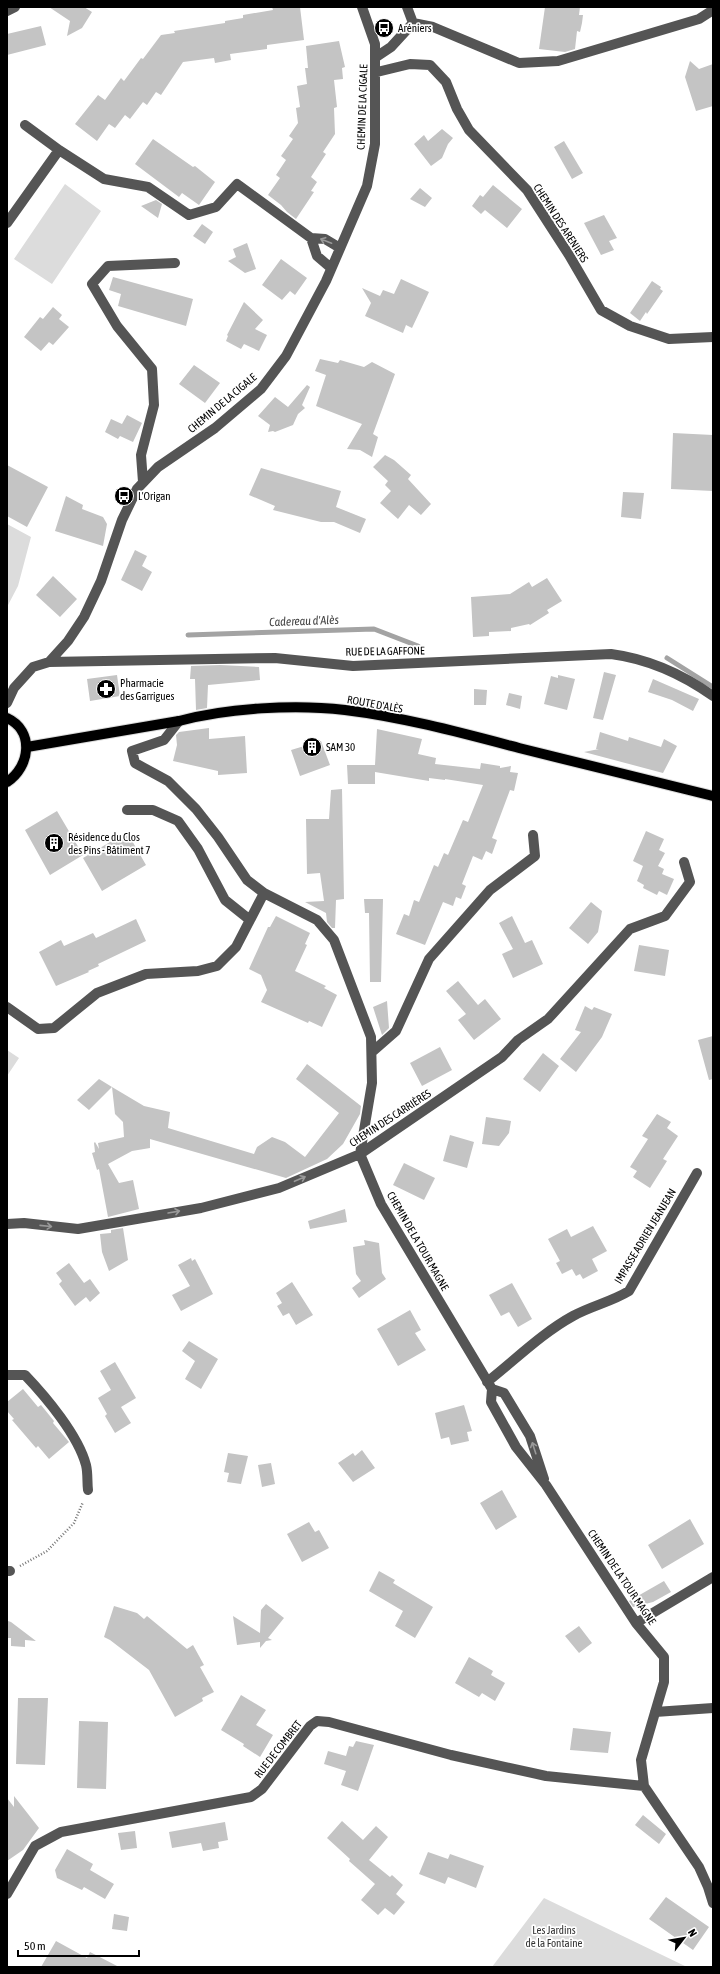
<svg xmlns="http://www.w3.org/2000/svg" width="720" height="1974" font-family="'Asap Condensed',sans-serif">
	<rect width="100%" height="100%" fill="#fff"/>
	<path fill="#dcdcdc" d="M65,184L101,211L52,284L14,259Z
		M7,524L31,537L18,586L7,607Z
		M7,1050L19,1058L7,1076Z
		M544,1898L687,1967H492Z"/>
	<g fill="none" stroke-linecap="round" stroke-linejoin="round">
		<path stroke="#a3a3a3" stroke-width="5" d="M188,635L374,629L418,646
			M667,658L713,687"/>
	</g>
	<path fill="#c4c4c4" d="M49,7H84L92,12L82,28L67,36L70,21Z
		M272,7H300L304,40L267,45V49L230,54L231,60L215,63L214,58L183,62L161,95L156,92L147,105L143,102L130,119L125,115L115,128L109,124L97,141L75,124L98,95L105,100L121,78L124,81L141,58L143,59L161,35L175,33L174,31L225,23V21L243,18V15L273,10Z
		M545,7H580L579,15H583L582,23L580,32L577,31L575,49L565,52L539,49Z
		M41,26L46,45L7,55V34Z
		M339,41L345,67L342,68L343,79L334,80L337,107L334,108L335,134L323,152L326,154L311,177L317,182L311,191L314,192L296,219L287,212L281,205L268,195L280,178L276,175L286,160L281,156L293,139L289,136L298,123L296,108L300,107L297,86L307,84L305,68H308L306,46Z
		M690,61L699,69L713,64V106L696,111L685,77Z
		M442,129L453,138L448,144L442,158L431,166L414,144L424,135L428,141Z
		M153,139L193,167L195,166L215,182L199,205L182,193L179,197L135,164Z
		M564,141L583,173L572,179L554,147Z
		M493,185L522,209L507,228L485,210L481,214L472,206L480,195L483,197Z
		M420,188L432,198L425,207L410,199Z
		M156,200L162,204L158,218L141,206Z
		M604,215L617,238L609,241L614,250L601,255L584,223Z
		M202,224L213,232L205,244L193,236Z
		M247,243L256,269L245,273L228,261L236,257L233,249Z
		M281,259L307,278L295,295L290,291L282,300L262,285Z
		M113,277L193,299L186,326L118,306L121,294L109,290Z
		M401,279L429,292L412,328L406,325L403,333L365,316L371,303L362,288L380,296L383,290L394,294Z
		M652,281L661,287L660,289L663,291L647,314L646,312L640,321L630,313Z
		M244,302L263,320L255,329L267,335L259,351L244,344L241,349L226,341L228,336L227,335Z
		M53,307L62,315L59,319L69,327L53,345L49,342L41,351L24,337L40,317L43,319Z
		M320,359L338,363L340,360L364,367L372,362L395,374L373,434L378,437L372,457L360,450L347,449L362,424L316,406L326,375L315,371Z
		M194,365L220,383L205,403L179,384Z
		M307,385L310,387L302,405L305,408L298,414L293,425L275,432L273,431L268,432L270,425L258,416L275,397L288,407Z
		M127,415L142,423L133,442L120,436L118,439L105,432L111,419L122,424Z
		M673,433L713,435V491L671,489Z
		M385,455L394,460L411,475L408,479L431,504L421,515L409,505L398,519L380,503L391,491L385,485L388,481L373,467Z
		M7,465L48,487L27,527L7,516Z
		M261,468L341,491L336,507L366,519L360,533L334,522H321L273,510L275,506L249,495Z
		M623,492L644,493L641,519L621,517Z
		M66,496L83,505L82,509L103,517L107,524L103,546L55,531Z
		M135,550L147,556L142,566L152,572L142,591L121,580Z
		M53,576L77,599L60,617L36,595Z
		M547,578L562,601L547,610L549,613L530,625L529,624L511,628V631L489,632V636L473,637L471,597L510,594L529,582L532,587Z
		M220,665L259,667L260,680L208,685L207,708L196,710L195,679H190L191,666Z
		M604,672L616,675L603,720L593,718Z
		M117,675L120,696L90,701L87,679Z
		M558,675L575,679L567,710L544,704L551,676L558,678Z
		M653,679L699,699L693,711L672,700L648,692Z
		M474,689L487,690L486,705H474Z
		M509,693L522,696L520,709L506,705Z
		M209,728V739L245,736L247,773L218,775V771L173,761L177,745L176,735L179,732Z
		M377,729L422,739L418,754L436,758L435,764L480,769L481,763L500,766V768L511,766L510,772L518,773L514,791L510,790L492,838L497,840L492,854L486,851L482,860L473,856L462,884L466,886L461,899L456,897L453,906L443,902L425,945L396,934L404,914L409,916L414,900L419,902L434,865L438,867L444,853L448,855L463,820L468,822L483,785L445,779V780L429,778V781L375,772V784H348L347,765H375Z
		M600,732L628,741L629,737L661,747L664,739L677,746L663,773L584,752L599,749H596Z
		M321,741L330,765L300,776L291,750Z
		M342,789L344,899L336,900L335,928H332L327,922L326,913L305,902L324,901L320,873L307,874L306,819H329L331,790Z
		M57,811L83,855L50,875L25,830Z
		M646,831L664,839L659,850L665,853L658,866L664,869L662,874L674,879L667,895L659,891L657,895L643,888L644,885L637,881L643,866L633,861Z
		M127,832L146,865L102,891L83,858Z
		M364,899H383L381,982H370L369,913H365Z
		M591,902L602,911L598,932L588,944L569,928Z
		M276,916L310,933L305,944L307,945L295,971L326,986L324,988L337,995L322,1027L309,1021L308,1023L261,1002L267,990L261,975L249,969L268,927H270Z
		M512,916L525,943L532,940L543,964L513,978L502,954L513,949L499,923Z
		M136,919L146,941L98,964L99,966L88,971L89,972L56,986L39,952L61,940L64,946L93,933L96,938Z
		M639,945L669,950L665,976L634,971Z
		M458,981L478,1005L485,999L501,1019L474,1040L458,1020L466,1014L446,991Z
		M387,1001L389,1028L382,1035L373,1007Z
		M585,1006L592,1010L594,1007L612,1014L602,1037L576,1072L560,1059L581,1032L575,1030Z
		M713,1036V1079L709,1080L698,1040Z
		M440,1047L452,1070L422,1086L410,1063Z
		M543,1053L559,1066L540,1092L523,1079Z
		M307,1064L361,1106L360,1114L343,1144L327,1159L286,1178L150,1139V1148L132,1151L108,1164L119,1183L133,1180L139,1209L108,1217L99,1169L97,1170L92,1153L95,1152L94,1143L95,1142L99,1149L98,1143L124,1137L123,1122L115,1114L112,1087L144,1106L170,1112L168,1128L254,1154L257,1147L272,1137L285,1142L305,1157L339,1113L296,1079Z
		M99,1079L112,1087L89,1110L77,1100Z
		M657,1114L671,1122L667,1128L678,1136L663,1159L667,1161L650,1188L633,1177L637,1171L630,1167L648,1139L642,1136Z
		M486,1117L511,1121L509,1133L499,1146L482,1144Z
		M450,1135L474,1142L467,1168L443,1161Z
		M404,1163L435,1178L424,1200L393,1185Z
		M345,1209L347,1222L310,1229L308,1221Z
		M593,1226L607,1251L592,1259L598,1271L583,1279L580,1274L576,1276L572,1269L562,1274L556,1263L560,1261L548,1239L567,1229L571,1237Z
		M123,1228L128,1260L109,1271L102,1252L100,1234L111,1233V1230Z
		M364,1240L379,1243L382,1273L386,1279L359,1298L352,1288L361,1281L356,1274L353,1247L365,1245Z
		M191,1258L192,1261L195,1259L213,1294L181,1311L172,1295L190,1286L178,1265Z
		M69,1263L84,1283L90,1279L100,1293L90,1302L86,1297L75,1306L59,1284L62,1281L56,1273Z
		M292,1282L313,1315L296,1325L289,1313L283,1316L277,1306L282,1303L276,1293Z
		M512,1283L532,1319L518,1327L509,1312L501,1316L489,1295Z
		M410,1310L421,1330L415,1333L426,1350L398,1366L377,1329Z
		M189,1341L218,1359L201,1389L185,1379L195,1361L182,1351Z
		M115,1362L136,1398L121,1407L131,1423L115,1433L105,1416L107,1414L98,1398L111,1390L100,1371Z
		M23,1389L38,1407L41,1405L54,1421L53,1423L69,1442L49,1459L38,1446L36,1448L12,1420L14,1419L7,1411V1402Z
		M464,1405L472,1431L467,1432L469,1441L451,1445L449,1437L441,1439L435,1413Z
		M362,1450L375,1468L353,1482L338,1463L353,1453L355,1456Z
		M228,1453L248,1456L241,1484L227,1482L229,1473L224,1472Z
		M271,1463L275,1484L262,1487L258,1465Z
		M502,1490L517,1517L496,1530L480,1503Z
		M690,1519L704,1544L662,1569L648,1545Z
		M309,1522L315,1532L319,1530L329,1548L302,1562L287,1534Z
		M379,1571L395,1580L393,1583L433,1607L415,1638L395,1626L403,1611L369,1591Z
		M664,1581L671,1592L653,1602L633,1607L629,1601Z
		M266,1604L284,1618L268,1638L272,1640L266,1641L260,1648V1642L237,1645L233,1616L260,1633L261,1610Z
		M114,1606L137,1613L144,1619L147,1616L187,1649L193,1645L204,1665L200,1667L214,1692L202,1698L203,1701L175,1717L149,1670L110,1640L104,1637Z
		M8,1621L11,1622L36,1641L25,1640V1647L11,1646V1638H8Z
		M579,1626L592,1643L579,1653L565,1636Z
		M469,1657L493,1671L491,1675L505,1683L495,1701L482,1693L479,1697L455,1683Z
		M241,1695L266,1710L256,1725L273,1735L260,1757L243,1746L244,1744L221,1730Z
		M18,1698H48L45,1765L16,1764Z
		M79,1721L108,1722L106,1789L77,1788Z
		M573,1728L611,1732L608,1753L570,1750Z
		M356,1741L374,1745L358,1791L341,1785L346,1771L324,1764L328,1751L346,1756L349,1746L353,1747Z
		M14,1796L39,1828L23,1850L7,1861V1798L14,1807Z
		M643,1815L666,1834L659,1844L635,1825Z
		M342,1821L363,1840L376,1826L388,1837L369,1860L390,1877L392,1875L403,1885L396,1894L405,1902L394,1915L385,1908L378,1915L361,1900L375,1884L349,1861L350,1859L327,1838Z
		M225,1822L228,1840L218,1842L219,1848L203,1851L201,1843L172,1848L169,1832Z
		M135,1831L137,1848L121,1850L118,1833Z
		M67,1849L93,1864L90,1870L114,1884L105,1899L84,1887L82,1890L57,1878L55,1870Z
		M428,1852L448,1859L450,1854L484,1866L476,1888L448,1877L445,1884L419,1874Z
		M666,1897L709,1927L693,1950L649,1919Z
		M114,1914L129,1917L127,1931L112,1929Z
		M56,1941L87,1958L90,1952L119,1967H41Z"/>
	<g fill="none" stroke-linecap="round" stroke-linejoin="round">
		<g stroke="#dbdbdb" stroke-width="12">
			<path id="major" d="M7,718C35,731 30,767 7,782
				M27,747L179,721C227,708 295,704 345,710C403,717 462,733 519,748C584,764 648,780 713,796"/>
		</g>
		<path stroke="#777" stroke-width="2.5" stroke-dasharray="1 2" stroke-linecap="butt" d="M20,1566L47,1551L74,1523L83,1502"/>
		<path stroke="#555" stroke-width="10" d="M407,7L413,23
			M7,11L15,7
			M413,23L433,27L519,63L558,61L699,19L713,10
			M376,57L391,47L413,23
			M377,72L410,64L430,65L446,82L457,109L469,130L527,190L569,255L601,310L630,326L669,339L713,337
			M25,125L59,150
			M7,223L59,150L104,179L148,187L189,215L216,207L237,184L311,238L325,239L340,248
			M311,238L317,256L331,268
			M143,482L141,455L154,405L152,369L117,326L92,284L108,266L175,263
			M49,662L275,658L353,666L611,654C649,659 682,674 713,696
			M7,703L14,688L33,667L49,662L68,641L84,617L101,581L122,520L137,489L158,467L215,428L261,389L286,356L326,281L367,186L375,144V44L362,7
			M179,721L164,740L132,751L135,763L168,781L196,809L218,837L247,880L264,893L317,920L334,940L371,1037L372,1083L360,1154L381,1204L492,1389L491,1402L516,1447L546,1485L636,1623L664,1657V1682L641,1760L644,1786L699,1867L708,1887L713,1903
			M127,810H153L178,821L198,849L225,900L250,920
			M7,1007L38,1029L54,1028L97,993L146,974L198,971L217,966L236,947L264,893
			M372,1052L396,1031L429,959L490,890L535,856L533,835
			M7,1224L24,1223L78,1229L201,1208L279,1188L360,1154L502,1057L518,1040L548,1019L630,929L665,916L690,882L684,862
			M7,1375H25C46,1397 78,1435 86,1465C88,1473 87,1482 88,1490
			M487,1382C515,1360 542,1333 573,1316C591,1306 611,1302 629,1291L697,1173
			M492,1389L504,1393L530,1436L544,1479
			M7,1571H10
			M636,1623L713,1577
			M655,1712L713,1708
			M7,1894L35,1846L61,1832L251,1797L262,1789L310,1726L317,1721L329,1722L451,1755L546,1776L644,1786"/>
		<use href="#major" stroke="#000" stroke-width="10"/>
	</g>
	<defs><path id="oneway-shaft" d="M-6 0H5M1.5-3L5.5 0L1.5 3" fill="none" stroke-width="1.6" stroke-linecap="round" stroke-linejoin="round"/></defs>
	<g stroke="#999">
		<use href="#oneway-shaft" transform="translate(326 241) rotate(-159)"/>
		<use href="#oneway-shaft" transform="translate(300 1179) rotate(-23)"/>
		<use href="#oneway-shaft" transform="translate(174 1212) rotate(-10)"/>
		<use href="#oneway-shaft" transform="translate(46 1226) rotate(6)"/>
		<use href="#oneway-shaft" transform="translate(534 1448) rotate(-108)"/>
	</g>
	<defs>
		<g id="bus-disc" transform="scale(1)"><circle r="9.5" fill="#000" stroke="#fff"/><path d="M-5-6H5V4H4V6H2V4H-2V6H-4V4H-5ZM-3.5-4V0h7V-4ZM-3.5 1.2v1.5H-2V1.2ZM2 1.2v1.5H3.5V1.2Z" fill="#fff"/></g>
		<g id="pharmacy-disc" transform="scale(1)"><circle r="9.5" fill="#000" stroke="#fff"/><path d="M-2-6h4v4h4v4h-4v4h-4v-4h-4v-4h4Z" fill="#fff"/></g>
		<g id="building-disc" transform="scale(1)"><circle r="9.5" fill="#000" stroke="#fff"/><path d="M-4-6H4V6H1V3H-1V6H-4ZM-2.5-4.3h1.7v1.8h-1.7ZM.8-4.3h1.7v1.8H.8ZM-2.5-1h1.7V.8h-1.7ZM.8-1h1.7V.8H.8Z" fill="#fff"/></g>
	</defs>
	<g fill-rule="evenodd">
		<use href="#bus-disc" x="384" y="28"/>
		<use href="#bus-disc" x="124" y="496"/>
		<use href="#pharmacy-disc" x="106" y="689"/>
		<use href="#building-disc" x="312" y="747"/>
		<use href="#building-disc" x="54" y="843"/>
	</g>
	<g text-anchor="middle" stroke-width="3.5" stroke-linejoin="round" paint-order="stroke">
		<g font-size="11" fill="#000" stroke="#fff" text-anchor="start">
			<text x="398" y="32">Aréniers</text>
			<text x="138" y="500">L'Origan</text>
			<text x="120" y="687">Pharmacie<tspan x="120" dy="13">des Garrigues</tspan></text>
			<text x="326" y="751">SAM 30</text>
			<text x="68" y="841">Résidence du Clos<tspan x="68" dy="13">des Pins - Bâtiment 7</tspan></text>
		</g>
		<g font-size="11" fill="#000" stroke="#fff">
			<text transform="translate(362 107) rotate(-88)" y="4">CHEMIN DE LA CIGALE</text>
			<text transform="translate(561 223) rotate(57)" y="4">CHEMIN DES ARENIERS</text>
			<text transform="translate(222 403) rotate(-40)" y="4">CHEMIN DE LA CIGALE</text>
			<text transform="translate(385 651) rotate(-1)" y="4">RUE DE LA GAFFONE</text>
			<text transform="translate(375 704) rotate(10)" y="4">ROUTE D'ALÈS</text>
			<text transform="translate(390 1118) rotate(-33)" y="4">CHEMIN DES CARRIÈRES</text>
			<text transform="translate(645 1236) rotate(-59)" y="4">IMPASSE ADRIEN JEANJEAN</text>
			<text transform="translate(418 1241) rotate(60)" y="4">CHEMIN DE LA TOUR MAGNE</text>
			<text transform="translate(622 1577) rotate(56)" y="4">CHEMIN DE LA TOUR MAGNE</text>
			<text transform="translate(278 1749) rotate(-52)" y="4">RUE DE COMBRET</text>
		</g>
		<g font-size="11" fill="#333" stroke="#fff">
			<text x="554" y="1934">Les Jardins<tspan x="554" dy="13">de la Fontaine</tspan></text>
		</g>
		<g font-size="12" font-style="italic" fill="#444" stroke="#fff">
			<text transform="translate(304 621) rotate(-2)" y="4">Cadereau d'Alès</text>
		</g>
	</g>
	<rect width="720" height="1974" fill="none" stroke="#000000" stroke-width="16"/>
	<g transform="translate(684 1938) rotate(59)" stroke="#ffffff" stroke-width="3" paint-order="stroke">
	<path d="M0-3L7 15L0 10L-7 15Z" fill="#000000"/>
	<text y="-6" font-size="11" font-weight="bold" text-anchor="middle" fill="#000000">N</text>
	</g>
	<path d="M18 1950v6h121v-6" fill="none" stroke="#000000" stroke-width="2"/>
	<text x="24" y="1950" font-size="12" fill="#000000" stroke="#ffffff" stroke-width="3" paint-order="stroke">50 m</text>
</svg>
